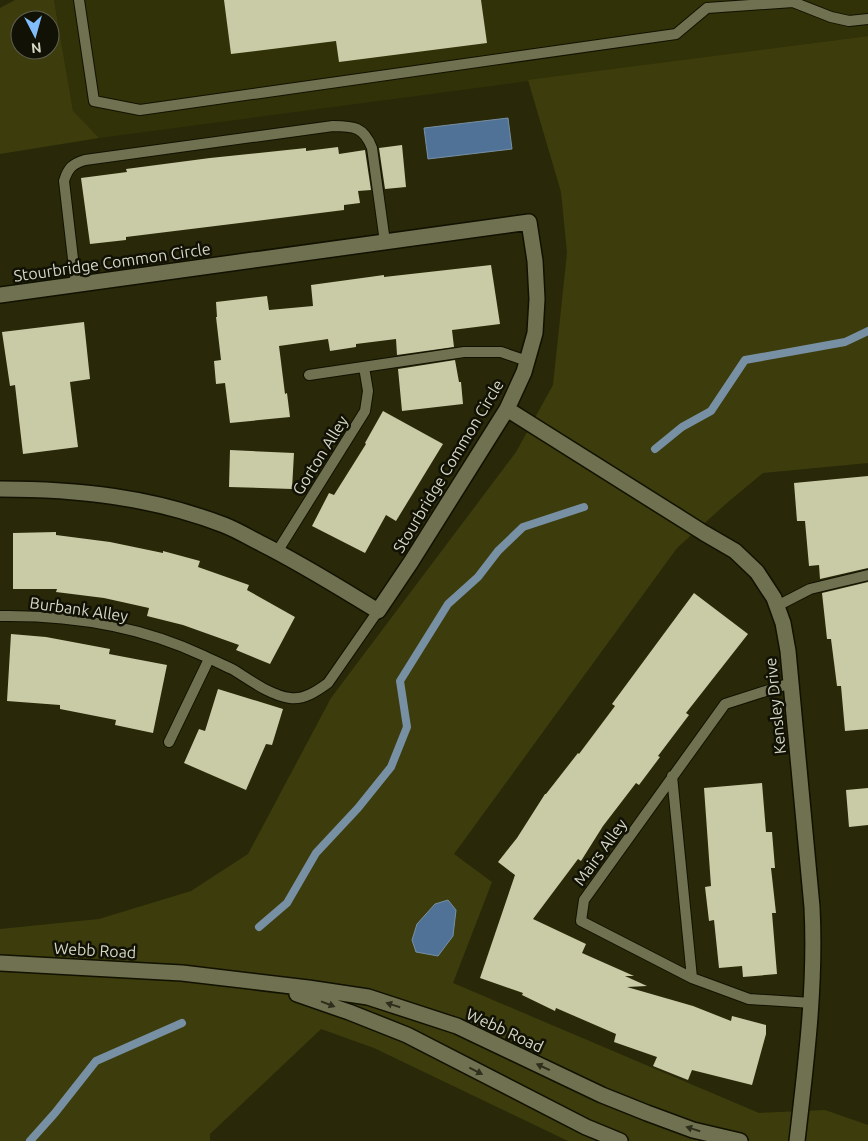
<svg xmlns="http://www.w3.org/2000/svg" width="868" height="1141" font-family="Ubuntu,sans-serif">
	<rect width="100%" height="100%" fill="#292909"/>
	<path fill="#323208" d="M54,0H868V36L99,138L73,112Z"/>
	<path fill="#3c3c0c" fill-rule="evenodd" d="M15,0H54L73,111L99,138L0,154V8ZM20,20H50V50H20Z
		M868,36V463L763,473L728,502L677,548L454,854L492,882L453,983L759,1113L825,1110L868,1125V1141H568L374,1048L321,1029L210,1134V1141H0V929L99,919L191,891L248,854L331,698L516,452L553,385L567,253L561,192L528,80Z"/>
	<path fill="#4f7296" stroke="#7890a4" d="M508,118L512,149L428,159L424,128Z
		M448,900L456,910L453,936L438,956L416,952L412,940L417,924L435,904Z"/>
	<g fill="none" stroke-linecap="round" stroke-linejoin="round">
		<path stroke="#7890a4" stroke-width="8" d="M655,449L682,427L711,411L745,360L845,342L868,331
			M259,927L287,903L316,853L358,808L391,767L407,727L400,681L448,604L478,577L498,551L523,527L584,507
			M30,1141L55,1113L96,1061L182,1023"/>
	</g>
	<path fill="#c9caa6" d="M224,0H481L487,43L339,62L336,41L231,54Z
		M402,145L406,187L385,189L379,148Z
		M338,147L339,154L365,150L371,190L358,191L360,203L344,205V210L126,237V240L90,244L81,178L127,172L126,169L210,158L306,148V151Z
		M491,265L500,324L452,330L454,347L397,355L396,339L356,344V347L330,351L328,339L279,346L285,394L287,393L290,417L230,423L225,383L216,384L214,361L221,360L216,317H217L216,302L267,296L269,310L313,306L311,285L384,275V277Z
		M84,322L90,379L70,382L78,447L23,454L15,385L10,386L2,332Z
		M455,360L459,382H461L463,404L402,411L398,369Z
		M383,411L443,444L396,521L386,515L365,553L312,526L329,493L334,495L366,444L365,443Z
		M230,450L294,453L292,489L229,487Z
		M868,476V568L820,579L819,565L809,566L805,521H797L794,483Z
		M56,532V535L110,542L163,553V551L200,561L198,567L249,585L247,590L295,617L270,664L236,650L239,645L183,625L147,616L149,608L104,598L56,592L57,589H13V533Z
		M868,582V729L845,731L841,686H837L831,639H827L822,593Z
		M694,593L748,634L686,713L689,715L658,756L660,757L639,785L636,783L603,826L581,861L578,859L533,919L586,944L582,953L634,976H625L647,986L627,987L693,1006L731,1021L732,1016L766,1025V1034L752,1085L692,1070L688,1080L653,1066L657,1057L614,1042L616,1034L556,1008L555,1011L522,995L523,993L480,978L515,875L498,862L517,838L545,794H546L578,753L579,754L615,706L612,704Z
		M11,634L46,637L110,649L109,654L167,665L153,733L115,725L116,720L60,709V705L7,701Z
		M218,689L283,709L272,745L266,744L246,790L184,763L199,729L205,731Z
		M762,783L766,832H772L775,868H771L776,913H772L777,974L743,977L742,966L719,968L714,920L709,921L705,887L711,886L704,788Z
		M868,788V825L849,827L846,790Z"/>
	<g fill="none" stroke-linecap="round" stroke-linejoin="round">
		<g stroke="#110" stroke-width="12">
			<path id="lane" d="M79,0L94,101L140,110L676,34L707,8L793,2L831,17L849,21L868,19
				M76,285L64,181C68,168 72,164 85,160L333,126C354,126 364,127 372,148L385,242
				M309,375L464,352H501L527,361
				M277,552L365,411L368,391L364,367
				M777,606L810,589L868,575
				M0,616C69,615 141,626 204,656C213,660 223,665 232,669C249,679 269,695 290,698C304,700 317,691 328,683L378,611
				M791,683L725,704L584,900L581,921L692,978L749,999L812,1003
				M169,742L209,659
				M672,776L692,978"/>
		</g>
		<g stroke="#110" stroke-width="18">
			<path id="street" d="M0,295L529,222L535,261L537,299L535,333L524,372L507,409L411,562L378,611C340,588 302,564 262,544C250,538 237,530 224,525C151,497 78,489 0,489
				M507,409L704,533L735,551L757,572L774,598L783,623L788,651L812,907C816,986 806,1063 797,1141"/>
		</g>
		<g stroke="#110" stroke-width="18">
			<path id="secondary" d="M0,963L182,973L308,988L368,997L457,1026L602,1095L647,1113L693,1130L740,1141
				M297,994L349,1012L407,1035L586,1127L620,1141"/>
		</g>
		<use href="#lane" stroke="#707150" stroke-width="10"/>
		<use href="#street" stroke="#707150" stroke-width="15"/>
		<use href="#secondary" stroke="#707150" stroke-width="15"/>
	</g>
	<defs><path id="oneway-solid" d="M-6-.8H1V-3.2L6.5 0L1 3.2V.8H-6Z" transform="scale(1.25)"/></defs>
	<g fill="#2e2e1c">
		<use href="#oneway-solid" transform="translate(328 1004) rotate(21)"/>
		<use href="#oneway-solid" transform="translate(393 1005) rotate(-163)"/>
		<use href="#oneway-solid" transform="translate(543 1067) rotate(-155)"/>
		<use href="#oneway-solid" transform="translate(476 1071) rotate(27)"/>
		<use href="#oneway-solid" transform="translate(693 1129) rotate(-163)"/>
	</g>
	<g text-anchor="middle" stroke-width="5" stroke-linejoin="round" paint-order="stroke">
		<g font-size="16" fill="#d6d7c5" stroke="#111105">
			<text transform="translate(112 262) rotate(-8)" y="6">Stourbridge Common Circle</text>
			<text transform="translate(320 455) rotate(-58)" y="6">Gorton Alley</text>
			<text transform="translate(448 466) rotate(-59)" y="6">Stourbridge Common Circle</text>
			<text transform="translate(79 609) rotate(8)" y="6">Burbank Alley</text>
			<text transform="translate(775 706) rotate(-96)" y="6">Kensley Drive</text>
			<text transform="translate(600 852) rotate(-54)" y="6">Mairs Alley</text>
			<text transform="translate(95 950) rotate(3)" y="6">Webb Road</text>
			<text transform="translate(505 1030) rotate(25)" y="6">Webb Road</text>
		</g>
	</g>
	<g transform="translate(35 35) rotate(174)"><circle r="24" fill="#111105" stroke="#606052"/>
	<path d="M0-4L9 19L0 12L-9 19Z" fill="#80bdfa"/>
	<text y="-8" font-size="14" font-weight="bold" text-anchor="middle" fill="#d6d7c5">N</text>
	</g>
</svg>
